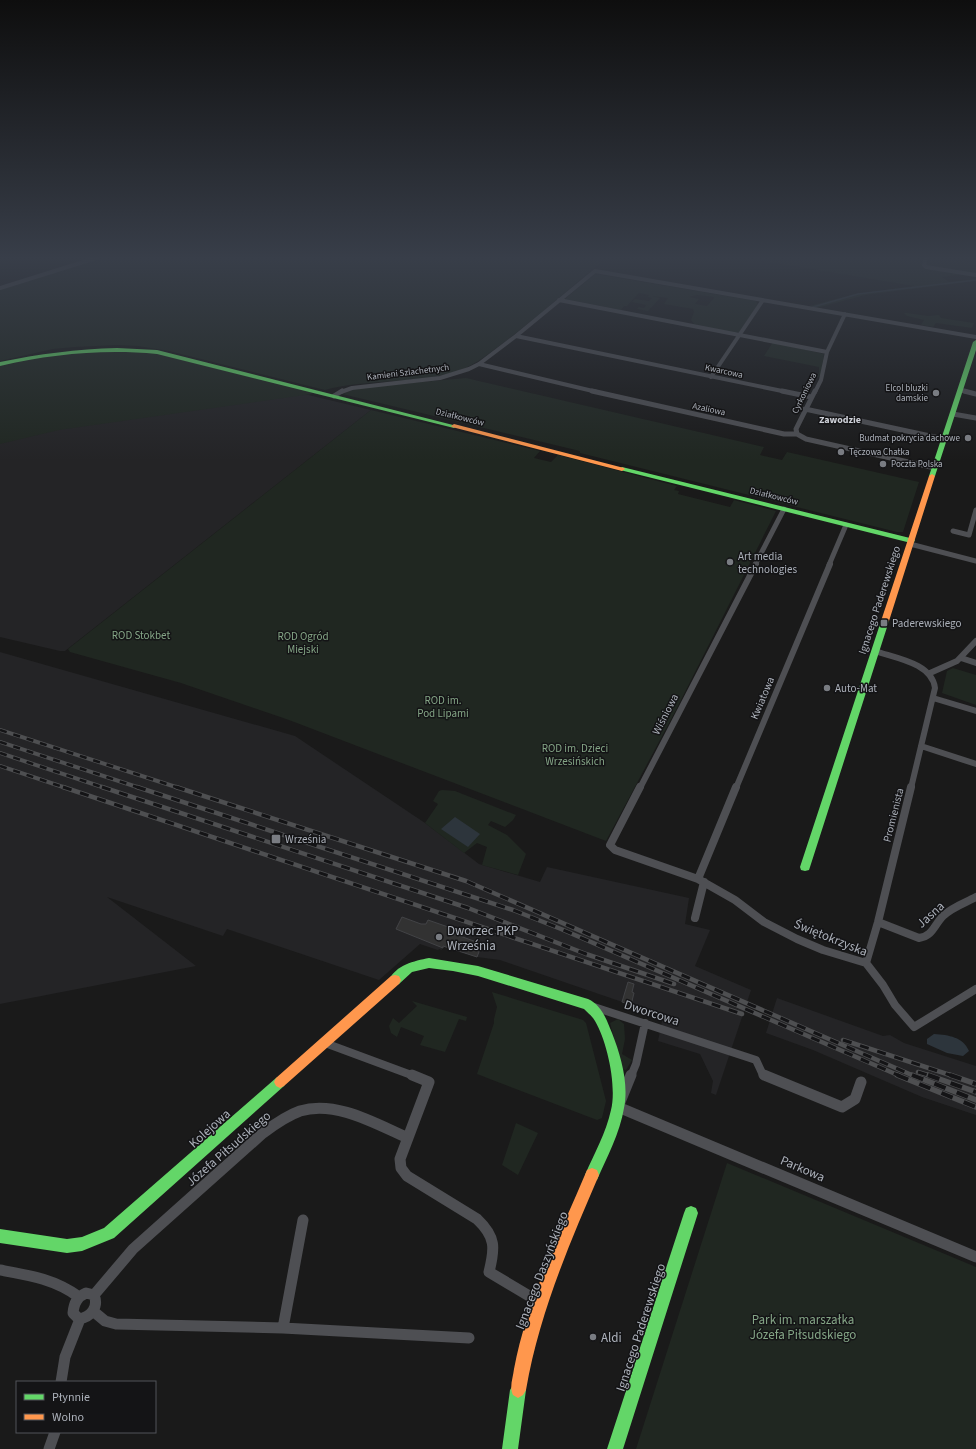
<svg xmlns="http://www.w3.org/2000/svg" width="976" height="1449" font-family="'Source Sans 3',sans-serif">
	<rect width="100%" height="100%" fill="#1a1a1a"/>
	<path fill="#242426" d="M304,394L371,410L65,651H60L0,637V442L49,429Z
		M0,652L295,736L425,823L479,864L540,882L547,867L689,898L685,924L710,930L695,966L751,990L716,1095L711,1093L713,1081L700,1054L658,1041L663,1016L500,960L477,957L443,946L442,950L439,949L438,950L420,944L379,980L227,929L223,936L107,897L196,966L0,1004Z
		M777,998L883,1036L890,1035L904,1043L976,1066V1115L922,1097L813,1050L766,1033Z"/>
	<path fill="#202721" fill-rule="evenodd" d="M99,258H606C572,286 539,316 503,343C487,355 471,368 451,373C410,384 366,379 325,390L169,351L138,346L117,345L75,347L53,349L0,361V289Z
		M746,258H925L922,265L925,268L964,274L942,277L949,282L976,279V281L865,295L817,308L809,306L855,294L914,286Z
		M929,258H946L976,263V274L926,265Z
		M595,274L756,301L758,304L740,332L734,333L694,324L691,320L694,312L693,309L664,304L668,298L652,296L660,298L648,311L637,309L639,307L644,308L646,305L632,302L635,299L649,301L652,298L648,297L649,295L639,293L627,306H624L621,310L565,299ZM697,295L714,297V298L707,306L695,304L699,299L689,297Z
		M904,313H907L928,316L939,315L941,318L974,323L972,328L936,323L933,327L921,325L924,320L907,316Z
		M773,342L824,354L821,375L819,377H816L819,373V367L764,356Z
		M108,350L147,352L166,356L310,392L312,394L59,430L0,444V366L50,355Z
		M466,378L764,447L760,455L782,460L787,452L919,482L903,532H897L580,453V451L342,394L354,389L378,386Z
		M371,410L540,451L534,458L551,462L558,455L677,486L674,490L679,491L678,494L730,507L734,500L776,511L676,710L606,841L289,720L181,683L70,652L68,649Z
		M953,668L976,675V705L942,693L947,671Z
		M442,790L455,791L516,815L513,820L505,827L491,821L488,825L507,835L526,854L518,875L482,865L487,847L477,843L464,853L425,823L438,804L433,801L439,791Z
		M492,992L583,1020L586,1023L606,1101L602,1118L597,1120L477,1074L494,1023V1019L497,1007Z
		M412,1001L467,1017L466,1021L459,1019L445,1052L420,1045L424,1036L401,1027L397,1037L391,1033L389,1026L393,1018L399,1023L417,1006Z
		M618,1019L624,1024L625,1039L622,1054L632,1060L626,1070L622,1069L610,1023Z
		M516,1123L538,1133L518,1175L502,1165Z
		M727,1163L976,1267V1449H636Z"/>
	<path fill="#2d353c" d="M455,817L480,834L468,847L441,829Z
		M934,1034C949,1035 963,1037 969,1051L963,1056L947,1053L927,1044V1039Z"/>
	<g fill="none" stroke-linecap="round" stroke-linejoin="round">
		<path stroke="#2d353c" stroke-width="1.5" d="M813,307L858,294L976,280"/>
	</g>
	<path fill="#323232" stroke="#424346" d="M402,917L421,924H426L428,920L451,928L449,932L482,944L477,957L443,946V948L396,929Z
		M628,982L634,984L632,992L634,993L631,1005L622,1002Z"/>
	<g fill="none" stroke-linecap="round" stroke-linejoin="round">
		<path stroke="#4e4f53" stroke-width="4" d="M926,258L924,265L926,267L976,275
			M0,288L96,258
			M559,300L827,352
			M516,336L787,392
			M479,364L597,392
			M711,377L763,300
			M960,390L968,392
			M341,392L352,388L440,378L469,369L479,364L516,336L595,271L976,337
			M815,392L821,380L827,352L845,314"/>
		<path stroke="#4e4f53" stroke-width="5" d="M592,391L784,434H797L806,439L935,468
			M782,391L811,397
			M964,391L976,394
			M334,396L342,391
			M805,409L944,439
			M953,414L976,418
			M797,434L796,429L815,391
			M953,531L969,535L976,510
			M910,544L976,561
			M755,565L784,509
			M829,565L846,525"/>
		<path stroke="#4e4f53" stroke-width="6" d="M875,651C895,658 932,663 935,688L911,788
			M961,658L976,663
			M930,673L957,661L976,641
			M933,698L976,711
			M921,746L976,764
			M640,788L756,564
			M736,788L830,564"/>
		<path stroke="#4e4f53" stroke-width="8" d="M640,787L610,845L615,850L698,879L735,900L764,922L797,939L823,950L866,963L883,985L895,1005L914,1027L976,989
			M698,879L736,787
			M695,918L704,882
			M878,922L919,938C933,936 934,925 943,916C952,907 965,903 976,897
			M866,963L878,922L911,787
			M594,1007L756,1060L763,1075L767,1076
			M325,1043L414,1076
			M631,1076L636,1064L645,1023"/>
		<path stroke="#4e4f53" stroke-width="11" d="M412,1075L429,1082L400,1159L401,1168L407,1176L477,1219C496,1237 495,1248 489,1272L541,1303
			M631,1075L618,1107L976,1257
			M764,1075L842,1107L855,1099L861,1082
			M303,1220L283,1328L469,1338
			M0,1270C28,1275 55,1279 79,1297
			M86,1293L94,1295C99,1307 91,1317 79,1319L73,1313C74,1303 77,1297 86,1293Z
			M94,1295L133,1249L263,1133C275,1124 286,1116 300,1111C336,1100 376,1124 408,1138
			M93,1311L105,1321L116,1324L283,1328
			M61,1382L65,1357L80,1319
			M49,1449L55,1432"/>
		<path fill="#63d668" fill-rule="evenodd" d="M976,340V350L935,476L930,477L929,476L973,342Z
			M117,348L157,350L457,426L454,428L157,354C103,349 52,354 0,366V362C39,354 77,349 117,348Z
			M622,467L914,539L915,541L911,543L620,470L619,469Z
			M885,618L889,621L810,867L809,870L805,871L801,870L800,867L881,621Z
			M429,958L478,966L588,999C602,1005 607,1021 612,1033C621,1056 629,1084 624,1108C620,1133 607,1157 597,1180L592,1182L587,1180L585,1175C594,1154 606,1133 611,1110C617,1086 607,1041 595,1021C592,1016 588,1013 584,1009L478,976L453,971L429,968L412,972L399,984L395,985L391,984L389,980C396,965 414,961 429,958Z
			M280,1076L284,1078L286,1082L284,1086L114,1238L82,1251L67,1253L0,1243V1229L67,1239L82,1237L104,1228L276,1078Z
			M691,1206L696,1208L698,1213L623,1449H607L684,1213L686,1208Z
			M518,1382L523,1385L526,1390L518,1449H502L510,1390L513,1385Z"/>
		<path fill="#ff974d" fill-rule="evenodd" d="M454,424L624,468L625,469L622,471L452,427L451,426Z
			M932,474L935,476L889,621L885,624L882,623L881,621L929,476Z
			M395,975L399,976L401,980L399,984L284,1086L280,1088L276,1086L274,1082L276,1078L391,976Z
			M592,1168L597,1170L599,1175C569,1245 539,1314 526,1390L523,1395L518,1398L513,1395C509,1387 513,1378 514,1369C527,1300 560,1234 587,1170Z"/>
		<g stroke="#4e4f51" stroke-width="4">
			<path id="rail-far2" d="M0,730L179,788
				M0,742L140,788
				M0,753L105,788
				M0,766L66,788"/>
		</g>
		<g stroke="#4e4f51" stroke-width="4.5">
			<path id="rail-far1" d="M63,787L742,1014
				M102,787L468,908L586,954L674,984
				M137,787L513,910L561,929L900,1076
				M176,787L466,881L914,1076
				M843,1040L953,1076
				M918,1072L931,1076"/>
		</g>
		<g stroke="#4e4f51" stroke-width="5.5">
			<path id="rail" d="M897,1075L976,1107
				M912,1075L976,1100
				M928,1075L976,1092
				M950,1075L976,1084"/>
		</g>
		<use href="#rail-far2" stroke="#141416" stroke-width="2.5" stroke-dasharray="7" stroke-linecap="butt"/>
		<use href="#rail-far1" stroke="#141416" stroke-width="3" stroke-dasharray="9" stroke-linecap="butt"/>
		<use href="#rail" stroke="#141416" stroke-width="4" stroke-dasharray="12" stroke-linecap="butt"/>
	</g>
	<linearGradient id="sky" x2="0" y2="1"><stop stop-color="#0e0e0e"/><stop offset="0.56" stop-color="#383e49"/><stop offset="1" stop-color="#383e49" stop-opacity="0"/></linearGradient>
	<rect width="976" height="461" fill="url(#sky)"/>
	<g fill="#797c82" stroke="#141416" stroke-width="1.5">
		<circle cx="936" cy="393" r="4"/>
		<circle cx="968" cy="438" r="4"/>
		<circle cx="841" cy="452" r="4"/>
		<circle cx="883" cy="464" r="4"/>
		<circle cx="730" cy="562" r="4"/>
		<rect x="880" y="619" width="8" height="8" rx="2"/>
		<circle cx="827" cy="688" r="4"/>
		<rect x="271" y="834" width="10" height="10" rx="2"/>
		<circle cx="439" cy="937" r="4"/>
		<circle cx="593" cy="1337" r="4"/>
	</g>
	<g text-anchor="middle" stroke-width="3" stroke-linejoin="round" paint-order="stroke">
		<g font-size="9" fill="#acb1ba" stroke="#141416">
			<text transform="translate(724 371) rotate(12)" y="3">Kwarcowa</text>
			<text transform="translate(408 372) rotate(-7)" y="3">Kamieni Szlachetnych</text>
			<text transform="translate(804 393) rotate(-64)" y="3">Cyrkoniowa</text>
			<text transform="translate(709 409) rotate(12)" y="3">Azaliowa</text>
			<text transform="translate(460 417) rotate(14)" y="3">Działkowców</text>
			<text transform="translate(774 496) rotate(14)" y="3">Działkowców</text>
		</g>
		<g font-size="9" fill="#acb1ba" stroke="#141416" text-anchor="end">
			<text x="928" y="391">Elcol bluzki<tspan x="928" dy="10">damskie</tspan></text>
			<text x="960" y="441">Budmat pokrycia dachowe</text>
			<text x="849" y="455" text-anchor="start">Tęczowa Chatka</text>
			<text x="891" y="467" text-anchor="start">Poczta Polska</text>
		</g>
		<g font-size="10" font-weight="bold" fill="#cdd0d7" stroke="#141416">
			<text x="840" y="423">Zawodzie</text>
		</g>
		<g font-size="11" fill="#acb1ba" stroke="#141416" text-anchor="start">
			<text x="738" y="560">Art media<tspan x="738" dy="13">technologies</tspan></text>
			<text x="892" y="627">Paderewskiego</text>
			<text x="835" y="692">Auto-Mat</text>
			<text x="285" y="843">Września</text>
		</g>
		<g font-size="11" fill="#acb1ba" stroke="#141416">
			<text transform="translate(879 600) rotate(-72)" y="4">Ignacego Paderewskiego</text>
			<text transform="translate(762 698) rotate(-67)" y="4">Kwiatowa</text>
			<text transform="translate(665 714) rotate(-63)" y="4">Wiśniowa</text>
			<text transform="translate(893 815) rotate(-76)" y="4">Promienista</text>
		</g>
		<g font-size="11" fill="#84a586" stroke="#141416">
			<text x="141" y="639">ROD Stokbet</text>
			<text x="303" y="640">ROD Ogród<tspan x="303" dy="13">Miejski</tspan></text>
			<text x="443" y="704">ROD im.<tspan x="443" dy="13">Pod Lipami</tspan></text>
			<text x="575" y="752">ROD im. Dzieci<tspan x="575" dy="13">Wrzesińskich</tspan></text>
		</g>
		<g font-size="13" fill="#acb1ba" stroke="#141416">
			<text transform="translate(930 914) rotate(-42)" y="5">Jasna</text>
			<text transform="translate(831 937) rotate(22)" y="5">Świętokrzyska</text>
			<text transform="translate(652 1012) rotate(18)" y="5">Dworcowa</text>
			<text transform="translate(209 1128) rotate(-42)" y="5">Kolejowa</text>
			<text transform="translate(228 1148) rotate(-41)" y="5">Józefa Piłsudskiego</text>
			<text transform="translate(803 1168) rotate(23)" y="5">Parkowa</text>
			<text transform="translate(541 1270) rotate(-69)" y="5">Ignacego Daszyńskiego</text>
			<text transform="translate(640 1327) rotate(-72)" y="5">Ignacego Paderewskiego</text>
		</g>
		<g font-size="13" fill="#acb1ba" stroke="#141416" text-anchor="start">
			<text x="447" y="935">Dworzec PKP<tspan x="447" dy="15">Września</tspan></text>
			<text x="601" y="1342">Aldi</text>
		</g>
		<g font-size="13" fill="#84a586" stroke="#141416">
			<text x="803" y="1324">Park im. marszałka<tspan x="803" dy="15">Józefa Piłsudskiego</tspan></text>
		</g>
	</g>
	<rect x="16" y="1381" width="140" height="52" fill="#141416" stroke="#515358"/>
	<rect x="24" y="1394" width="20" height="6" fill="#63d668" stroke="#515358"/>
	<text x="52" y="1401" font-size="12" fill="#acb1ba">Płynnie</text>
	<rect x="24" y="1414" width="20" height="6" fill="#ff974d" stroke="#515358"/>
	<text x="52" y="1421" font-size="12" fill="#acb1ba">Wolno</text>
</svg>
